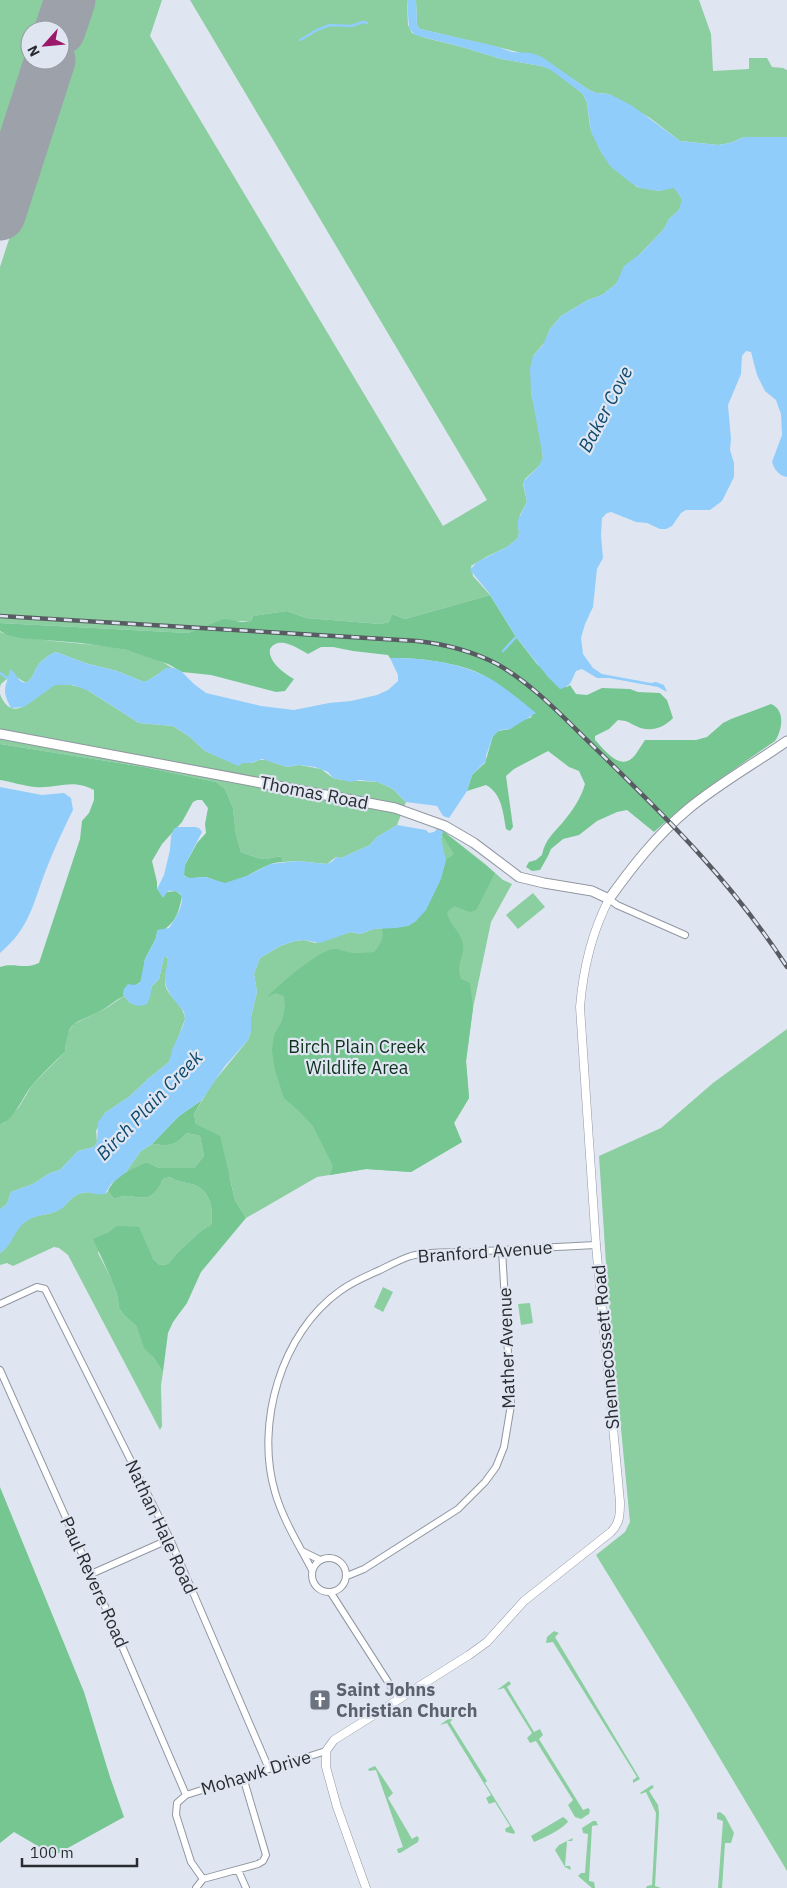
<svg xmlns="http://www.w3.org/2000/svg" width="787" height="1888" font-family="'IBM Plex Sans',sans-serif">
	<rect width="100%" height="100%" fill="#dfe6f1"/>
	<path fill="#8bcea0" d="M0,0H51L41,30H30V60H32L0,157Z
		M87,0H162L150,36L443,526L487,500L190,0H407L408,25L412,33L426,38L462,47L501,59L541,66L551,69L583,94L587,103L590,127L601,152L637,187L659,191L674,187L682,199V202L679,210L669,219L664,229L634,260L616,284L602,295L588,300L561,316L550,329L545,342L533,356L531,392L540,433L543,459L539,466L525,479L523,484L527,502L520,515L518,525L519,532L518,538L507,547L486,557L471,566L473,576L490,595L405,619L392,614L389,622L381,624L306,618L287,611L253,616L251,621H221L188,633L0,623V267Z
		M416,0H699L711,34L713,71L749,69V58H767L772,67L783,68L787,70V137H744L730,143L718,145L680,141L650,118L609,94L596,93L589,90L573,79L518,52L420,29L417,25Z
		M0,632C15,638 30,638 45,640C82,645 142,645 172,668C161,668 155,679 144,682L117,671L85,663L56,652C50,654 40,661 37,667C32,675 35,676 26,683L18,678L9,677L1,684L0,687Z
		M66,684L84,688L139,723L173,726L190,737L205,751L239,765L242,763H252L259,760H266L287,767L299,765L321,769L333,778L342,780L378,782L393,789L406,802L397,825L377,837L370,845L341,858L336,857L327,864L298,861L283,862L282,857C276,856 271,859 265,859C256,858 249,855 241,852L236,835L233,808L225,789L216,782L144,767L0,744V694C12,726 35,697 50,687C55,684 60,684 66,684Z
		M443,831L484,863L503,880L512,884L491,922L473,1008L466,1061L469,1098L454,1123L462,1142L411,1172L366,1169L317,1177L246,1218L235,1200L230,1178L205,1129L196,1124L194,1114L212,1084L248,1040L251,1031V1017L257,992L254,974L260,958L280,946L295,941L304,940L315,943L351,932L360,934L374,929L408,926L416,921L426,910L441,879L445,865L441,839Z
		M533,893L545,907L518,929L506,915Z
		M164,957H166L168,959C168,969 163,978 166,988C171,999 184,1006 185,1019L169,1062L149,1078L130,1096L105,1113L96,1131L97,1142L94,1147L78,1151L60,1170L50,1173L33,1184L11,1192L7,1204L0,1209V1125L4,1123L19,1107L32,1085L65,1052L66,1035L74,1024L108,1007L124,996L130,1003L152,988V986L159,979Z
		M787,1029V1871L687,1703L596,1555L625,1532L630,1522L608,1294L599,1156L661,1128L713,1083Z
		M187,1133L200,1136L204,1156L194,1168H159L147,1162L126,1172L141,1151L152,1144C169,1146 174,1147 187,1133Z
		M170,1177C179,1183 188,1182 197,1186C211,1193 214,1212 211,1225L202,1230L177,1253L168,1264L160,1265L116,1226L107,1233L98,1253L110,1276L117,1294L119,1308L124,1315L136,1326L144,1347L153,1357L163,1372L161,1385L162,1426L160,1430L68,1255L59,1248L54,1247L13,1266L7,1263L0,1265V1253C10,1247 13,1234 21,1225C34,1212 49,1217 60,1209C68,1204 72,1195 82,1193C89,1191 98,1194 105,1194L108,1191L114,1199C136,1188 148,1213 163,1179Z
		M383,1287L393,1292L383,1312L374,1307Z
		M530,1303L533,1323L521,1325L518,1304Z
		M554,1631L559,1633L555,1637L640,1779L633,1783V1780L637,1777L553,1642L546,1643L547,1637Z
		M509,1681L511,1684L507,1687L534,1732L540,1729L543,1735L539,1739L583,1810L588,1808L590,1810L589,1814L581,1819L575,1817L568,1805L573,1800L536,1741L530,1743L527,1738L532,1733L504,1688L497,1690Z
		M452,1716L454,1718L450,1722L487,1781L485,1783L515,1832L514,1834L506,1832L505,1829L510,1826L495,1802L489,1804L486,1798L491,1795L447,1723L440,1725Z
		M375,1766L393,1793L388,1798L412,1839L417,1836L419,1838L418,1842L400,1853H398L397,1849L403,1847L376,1770L369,1771L368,1769Z
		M652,1785L654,1787L649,1791L658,1805L659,1813L655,1886L661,1888H646L647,1886L652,1885L656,1813L646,1792L641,1794L640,1793Z
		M720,1812L725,1816L734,1833L731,1843H725L722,1888H718L723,1821L717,1819V1813Z
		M563,1817L567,1820L568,1822C559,1831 546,1837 534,1842L531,1836Z
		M593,1821H596L598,1825L592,1826L589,1881L594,1882L595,1888H592L578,1876L581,1873H585L588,1834L583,1833L582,1828Z
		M573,1838L572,1841H567L565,1866H570L571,1870L565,1867L555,1850L559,1845Z"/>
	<path fill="#76c691" d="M490,595L516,637L537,664L547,673L548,677L567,687L570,685L576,694L587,695L602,688L630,689L638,692L660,693L667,700L673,718C664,728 649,733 636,726C627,722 629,721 618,720L609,729L595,736V740C603,748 618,769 631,759C635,757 642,744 645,740H696L707,737L723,723L731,719L771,704C786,710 782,731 775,741C733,770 691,798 654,832L627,810L617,812L597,821L579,835L563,839L551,849L548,856L540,870L532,871L526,867L529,862L536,860L542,855C545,839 554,833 563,822C573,810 581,798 585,784L579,771L569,767L548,751L514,769L506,776L513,827L510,831L506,829C503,812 502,794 486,785L467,791L472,775L485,763L493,736L498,731L510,729L523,720L532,717C518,704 504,689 488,678C466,663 417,657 390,658L388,655L353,651L333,647H321L308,654C297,648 279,635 270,649C268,662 284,673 294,679L285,691L276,692L211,675L182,672L168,664L127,650L81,643L20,638L7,635L0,631V623L188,633L224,619L242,622L251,621L253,616L287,611L306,618L381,624L389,622L392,614L405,619Z
		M0,744L144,767L216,782L225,789L233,808L236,835L241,852C249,855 256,858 265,859C271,859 276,856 282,857L283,862C263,862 248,880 228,883C220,884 212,878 205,877C196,876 189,882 183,874L185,865L197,843L206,833L205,824L208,808L202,800H197L193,802L182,822L162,844L152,861L157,882V889L167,892L176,891L182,896C178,916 175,924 156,935V938L145,959L142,981L123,993L124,996C115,1000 109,1007 100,1011C74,1025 68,1019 65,1052C54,1062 44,1072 34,1083C22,1096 17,1117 0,1125V967C15,962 23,970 39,963L80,839L82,821L89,813L94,800V790C71,778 58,789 35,787C24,786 12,782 0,780Z
		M443,831L495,873L476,910L470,912L454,906L447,912C448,923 461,932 463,944C465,957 455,963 461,979L470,983L473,1008L466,1061L469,1098L454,1123L462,1142L411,1172L366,1169L330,1175L333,1166L313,1126L298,1110L284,1098L275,1070L272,1050L274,1035L282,1021L285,1007L284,996L276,993L267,997C279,985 319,949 335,949C339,949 343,951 347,952C356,954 364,953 374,952C381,944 384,939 382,928L408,926L416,921L438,885L446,860L454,854L442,835Z
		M202,1100L194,1114L196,1124L220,1136L235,1200L246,1218L201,1272L187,1303L173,1322L168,1333L163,1372L153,1357L144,1348L136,1326L124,1315L119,1308L117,1294L110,1276L93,1239L107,1233L116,1226L139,1227L153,1259L160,1265L168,1264L177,1253L202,1230L211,1225C214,1212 211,1193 197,1186C188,1182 179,1183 170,1177L163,1179C148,1213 136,1188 114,1199L108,1191C115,1175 132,1169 147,1162L159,1168H194L204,1156L200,1136L187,1133C174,1147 169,1146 152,1144L179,1116Z
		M0,1487L84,1692L110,1777L124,1817L57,1854L48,1852L14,1832L0,1843Z"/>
	<path fill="#91cdfa" d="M407,0H416L417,25L420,29L495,46L512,52L531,53L542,57L589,90L596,93L609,94L631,105L680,141L718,145L730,143L744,137H787V477C779,476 774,469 772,462L782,435L781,414L776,400L765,391L757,375L751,352L746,351L742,356L741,374L728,405L731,439L730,450L734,463V477L722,501L710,510H686L681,513L672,526L666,529H660L647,523L636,522L611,512L607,513L602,518L601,535L603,558L597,569L593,607L585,624L581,638L583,654L593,668L602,674L651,683L656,682L664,685L667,692L658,687L609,678H597L582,669L576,671C571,681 572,686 560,689L548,677L516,637L489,593L470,570L477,562L507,547L518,538L519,532L517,522L527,502L523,482L539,466L543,457L531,392L530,368L533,356L543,345L550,329L561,316L588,300L602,295L616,284L624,266L640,254L664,229L669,219L679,210L682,199L674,188L659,191L640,188L631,183L610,166L601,152L591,132L587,103L583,94L551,70L541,66L501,59L462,47L415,35L409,28Z
		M56,652L85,663L117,671L144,682L154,677L166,668H174L181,671L194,684L206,693L261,706L294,710L329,703L351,701L377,695L388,690L398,681V675L390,658C422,657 461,663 489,678C506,688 521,701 536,713L510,729L500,730L493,736L486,756V761L472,775L467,791L449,818L443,816L437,806L406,802L393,789L378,782L359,780L351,782L333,778L328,772L315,767L299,765L287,767L262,759L251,763H242L238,766L205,751L190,737L173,726L139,723L89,691L73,685H55L24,707L11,708C0,688 7,687 10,669C17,673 17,682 26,683C35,676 32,675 37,667C40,661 50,654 56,652Z
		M0,787L42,795L64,793L71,798L73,810C63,830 54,849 46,870C33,903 30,928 0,953Z
		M397,825L426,830L429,833L434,832L437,829L443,831L441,839L446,860L441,879L426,910L416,921L408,926L396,928L374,929L360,934L351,932L320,943L304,940L295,941L280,946L260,958L254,974L257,992L251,1017V1031L248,1040L225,1066L202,1100L179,1116L152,1144L141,1151L126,1172L111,1184L105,1194C97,1196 90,1191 82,1193C72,1195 68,1204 61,1209C50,1216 36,1213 24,1223C14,1231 11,1247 0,1253V1209L7,1204L11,1192L33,1184L50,1173L60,1170L78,1151L94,1147L97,1142L98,1122L105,1113L130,1096L149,1078L169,1062L172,1050L183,1026L185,1019L184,1012C176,1001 164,991 165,977C165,970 169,964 167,957H164L159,979L152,986L150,997L147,1004C136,1009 127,1003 123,993L124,989L128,984L134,985L140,983L145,959L156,938L157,930L169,928C177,917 194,888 168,891L163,898L157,889L164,875L170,850L171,836L174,829L177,827H195L199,828L202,832L185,865L184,876L189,878L205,877L225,883L249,875L270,864L298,861L327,864L333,861L336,857L341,858L370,845L377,837Z"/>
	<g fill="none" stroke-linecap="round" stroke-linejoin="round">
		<path stroke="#91cdfa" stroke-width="2.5" d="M300,40L317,30L330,25L351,26L363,22L367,23
			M503,651L516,637
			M0,673L9,679"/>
		<path stroke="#9ca1aa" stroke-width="21" d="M0,207L5,201"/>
		<path stroke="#9ca1aa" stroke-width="51" d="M60,30L70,0
			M0,215L50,60"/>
		<g stroke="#9197a1" stroke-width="8">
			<path id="minor" d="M609,899L617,905L685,935
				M0,1304L37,1287L45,1289L170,1539L269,1769
				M0,1370L91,1574L186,1795
				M302,1551L320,1560
				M312 1575a17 17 0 1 1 34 0a17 17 0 1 1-34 0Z
				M312,1570C299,1545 283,1520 275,1492C255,1424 281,1333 340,1291C352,1282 367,1276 380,1270C390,1265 401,1259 411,1256C430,1251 452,1253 472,1252C513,1249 555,1247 596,1245
				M91,1574L170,1539
				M347,1576L364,1569L458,1509L485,1482L496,1467L504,1447L511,1405L502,1250
				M331,1593L399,1699
				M238,1870L246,1888
				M203,1879L191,1862L176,1815L177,1803L186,1795L326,1751
				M196,1888L203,1879L258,1864L263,1861L266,1855L243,1777"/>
		</g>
		<g stroke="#9197a1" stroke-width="9">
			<path id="tertiary" d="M366,1888L337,1807L326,1767V1751L334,1740L469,1655L487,1642L524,1601L611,1532C620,1523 620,1514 620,1502L596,1245L580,1007C583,970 592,932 609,899"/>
		</g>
		<g stroke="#9197a1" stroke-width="11">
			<path id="secondary" d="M0,734L395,808L445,826L474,843L519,877L544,883L592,891L609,899C632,867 656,836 687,810C718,784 754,764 787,741"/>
		</g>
		<use href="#minor" stroke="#fff" stroke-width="6"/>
		<use href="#tertiary" stroke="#fff" stroke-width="8"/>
		<use href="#secondary" stroke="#fff" stroke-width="9"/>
		<g stroke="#585c62" stroke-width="4.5">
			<path id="rail" d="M0,616L417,641C445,644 472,651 497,664C534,685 564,718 595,748C667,818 732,882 787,967"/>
		</g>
		<use href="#rail" stroke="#dfe6f1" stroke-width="2.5" stroke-dasharray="8" stroke-linecap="butt"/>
	</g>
	<defs>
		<g id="church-square" transform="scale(1.125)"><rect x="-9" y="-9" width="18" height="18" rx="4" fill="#6b7280" stroke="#dfe6f1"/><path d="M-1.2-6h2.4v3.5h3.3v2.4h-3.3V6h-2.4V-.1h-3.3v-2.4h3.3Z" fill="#fff"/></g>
	</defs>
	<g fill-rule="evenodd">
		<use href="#church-square" x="320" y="1700"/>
	</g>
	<g text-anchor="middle" stroke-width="4.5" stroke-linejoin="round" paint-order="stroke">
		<g font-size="18" fill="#282b2f" stroke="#dfe6f1">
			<text transform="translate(314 793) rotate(11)" y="6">Thomas Road</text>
			<text transform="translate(485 1252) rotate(-4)" y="6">Branford Avenue</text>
			<text transform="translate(606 1347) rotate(-95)" y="6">Shennecossett Road</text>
			<text transform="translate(507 1348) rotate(-92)" y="6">Mather Avenue</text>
			<text transform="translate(161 1527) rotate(65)" y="6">Nathan Hale Road</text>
			<text transform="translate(94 1582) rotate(66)" y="6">Paul Revere Road</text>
			<text transform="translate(256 1773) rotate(-17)" y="6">Mohawk Drive</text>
		</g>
		<g font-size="18" fill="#0f321d" stroke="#dfe6f1">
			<text x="357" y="1053">Birch Plain Creek<tspan x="357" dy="21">Wildlife Area</tspan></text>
		</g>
		<g font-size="18" font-weight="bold" fill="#5b616d" stroke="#dfe6f1" text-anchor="start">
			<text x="336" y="1696">Saint Johns<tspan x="336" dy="21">Christian Church</tspan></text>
		</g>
		<g font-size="19" font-style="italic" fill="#0e4a6e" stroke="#dfe6f1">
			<text transform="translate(605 409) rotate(-62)" y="7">Baker Cove</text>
			<text transform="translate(149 1105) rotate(-46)" y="7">Birch Plain Creek</text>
		</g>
	</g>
	<g transform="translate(45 45) rotate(243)"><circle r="24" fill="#dfe6f1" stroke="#969ba3"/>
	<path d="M0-4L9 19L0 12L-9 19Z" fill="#9c186b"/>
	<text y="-8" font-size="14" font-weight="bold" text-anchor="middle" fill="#282b2f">N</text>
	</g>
	<path d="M22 1858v8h115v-8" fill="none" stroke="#282b2f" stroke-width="2.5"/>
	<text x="30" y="1858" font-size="15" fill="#282b2f" stroke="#dfe6f1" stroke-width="4" paint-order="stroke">100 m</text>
</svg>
